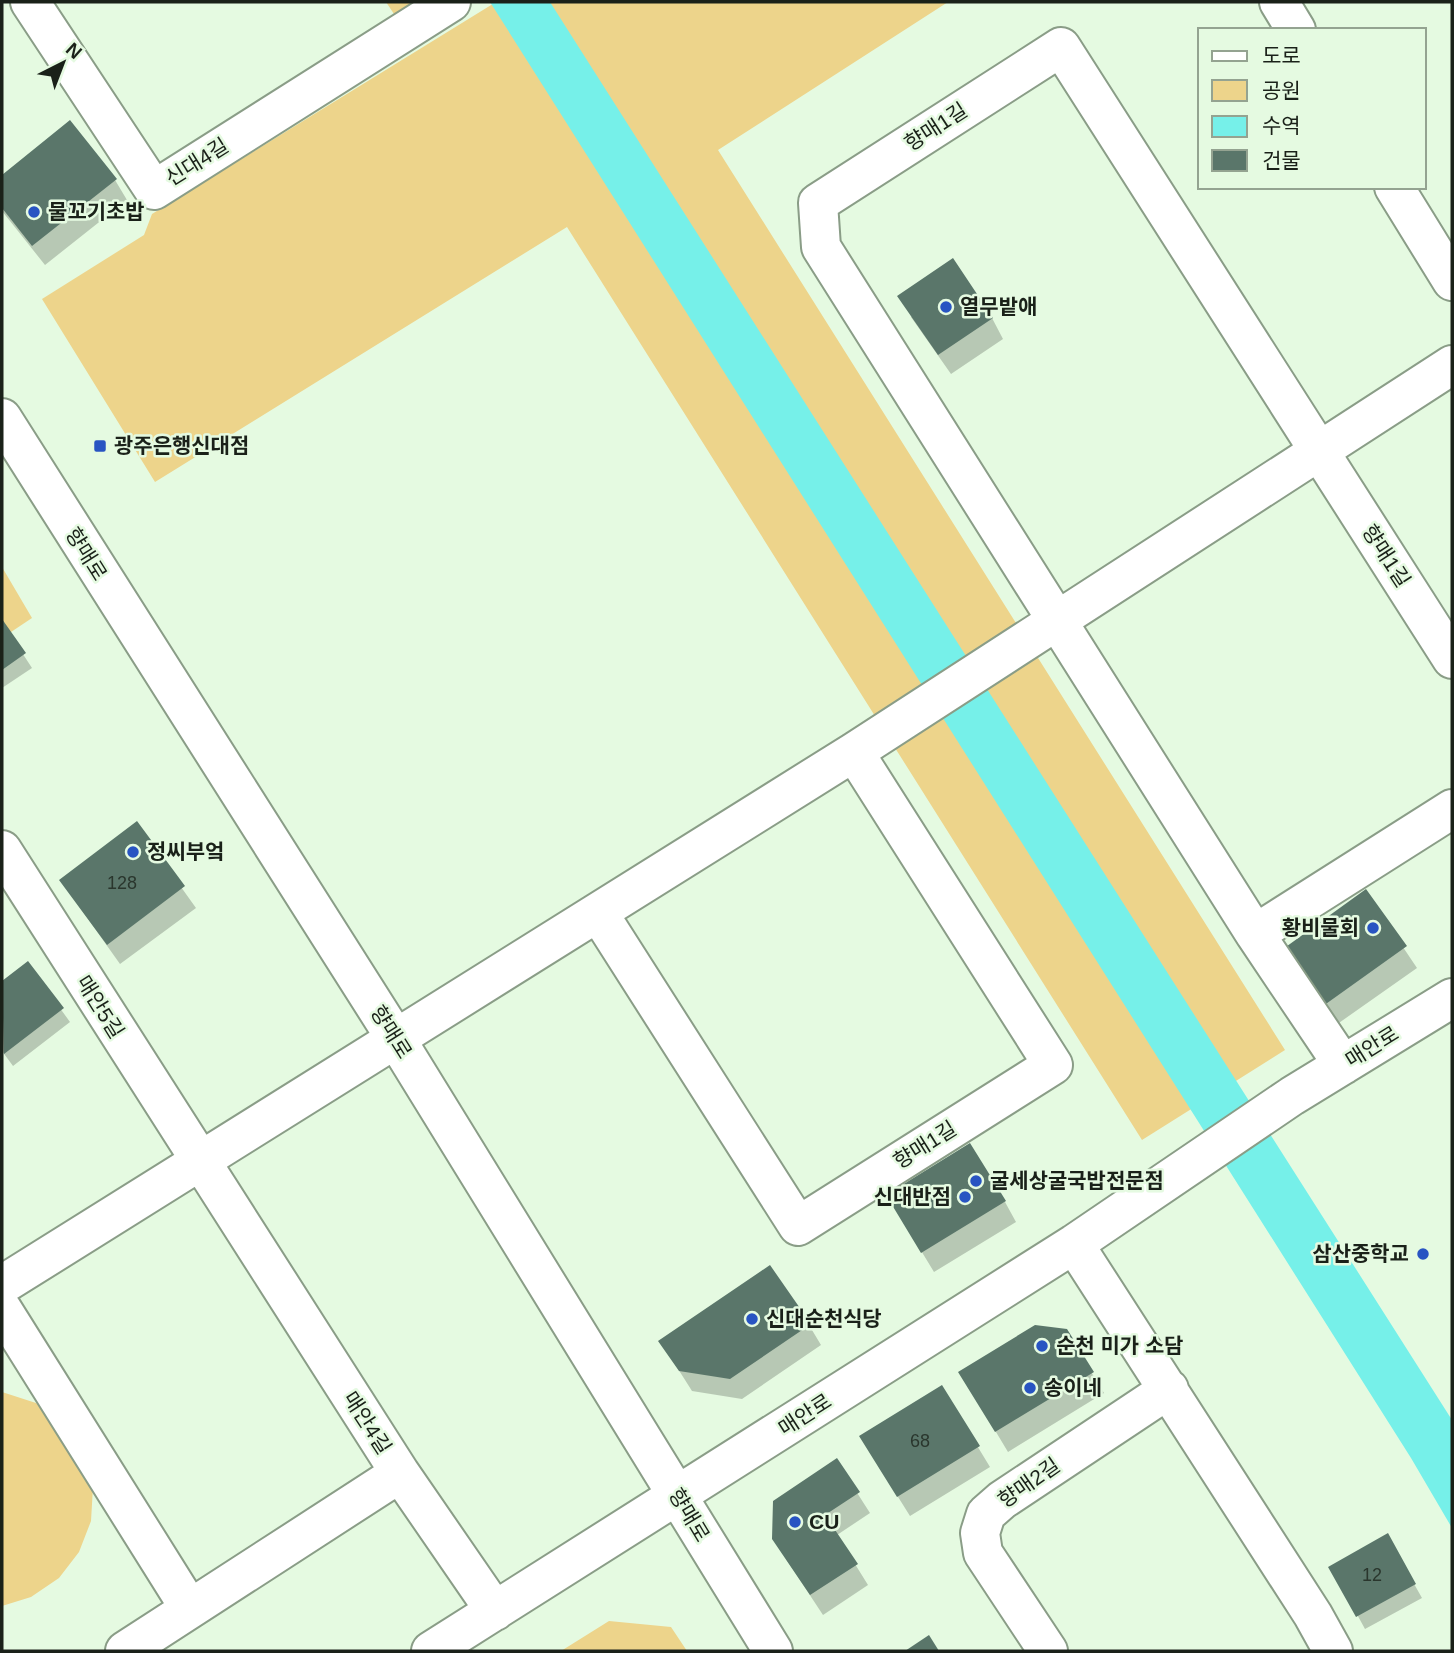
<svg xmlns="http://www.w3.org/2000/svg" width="1454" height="1653" font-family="Helvetica,'Noto Sans KR',sans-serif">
	<rect width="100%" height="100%" fill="#e5fae1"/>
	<path fill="#edd48b" d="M386,2H420L396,17Z
		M496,2H948L718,150L1285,1050L1142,1140L567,227L155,482L42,299L144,235L152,214Z
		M2,567L32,618L2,638Z
		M2,1392L36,1403L66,1427L93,1487L91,1521L79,1552L59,1578L31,1597L2,1606Z
		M609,1621L671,1627L687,1651H561Z"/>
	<path fill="#76f0e9" d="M490,2H550L1452,1420V1528L1411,1458Z"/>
	<path fill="#0003" d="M70,123L115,180L127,200L45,265L2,211V177Z
		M911,317L992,318L1003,339L951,374Z
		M2,622L32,668L2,688Z
		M136,824L196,908L120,964L61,881Z
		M1366,892L1417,968L1336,1025L1297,970Z
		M28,964L70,1022L13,1066L2,1051V983Z
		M1005,1202L1016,1222L934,1272L900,1216Z
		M809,1325L821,1345L742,1399L692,1391L661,1342Z
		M1066,1331L1104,1393L1008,1452L972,1392Z
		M942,1388L990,1467L910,1516L873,1457Z
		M836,1460L870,1513L837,1535L868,1585L823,1615L786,1559Z
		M1387,1536L1422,1598L1365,1629L1331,1567Z"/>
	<path fill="#5a766a" d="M70,120L117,179L32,246L2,208V175Z
		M953,258L993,318L938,355L897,296Z
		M2,619L26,653L2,670Z
		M137,821L185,886L107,945L59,880Z
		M1366,889L1407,946L1323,1006L1283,949Z
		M28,961L64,1008L4,1054L2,981Z
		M970,1143L1006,1201L921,1253L886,1195Z
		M770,1265L811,1324L730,1379L679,1371L658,1341Z
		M1035,1325L1067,1329L1094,1372L995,1432L958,1372Z
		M942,1385L980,1446L897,1497L859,1436Z
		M837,1458L860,1492L825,1515L858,1564L810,1595L772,1539L773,1501Z
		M1388,1533L1416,1584L1356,1617L1328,1567Z
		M929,1635L939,1651H905Z"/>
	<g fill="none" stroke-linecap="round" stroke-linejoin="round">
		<g stroke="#8a9d87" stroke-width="42">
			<path id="minor" d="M30,2L154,190L451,2
				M1279,2L1296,30
				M1394,187L1452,281
				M2,418L396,1039L773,1651
				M1452,659L1061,47L818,203L821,247L1255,934L1452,809
				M2,850L400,1473L125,1651
				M599,914L798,1226L1053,1065L854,752
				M1255,934L1343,1065
				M1074,1244L1313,1615L1333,1651
				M2,1285L854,752L1452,365
				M2,1309L190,1609
				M400,1473L495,1611
				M431,1651L1074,1244L1292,1096L1452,998
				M1048,1651L983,1553L980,1533L986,1514L1002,1500L1169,1389"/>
		</g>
		<use href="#minor" stroke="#fff" stroke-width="38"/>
	</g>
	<g fill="#2854c2" stroke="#e5fae1" stroke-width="2.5">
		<circle cx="34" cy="212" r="7"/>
		<circle cx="946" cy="307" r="7"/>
		<rect x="93" y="439" width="14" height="14" rx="3.5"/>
		<circle cx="133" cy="852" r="7"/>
		<circle cx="1373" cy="928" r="7"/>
		<circle cx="976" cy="1181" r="7"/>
		<circle cx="965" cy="1197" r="7"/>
		<circle cx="1423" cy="1254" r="7"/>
		<circle cx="752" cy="1319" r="7"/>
		<circle cx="1042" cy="1346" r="7"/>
		<circle cx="1030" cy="1388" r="7"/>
		<circle cx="795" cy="1522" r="7"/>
	</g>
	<g text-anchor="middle" stroke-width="5" stroke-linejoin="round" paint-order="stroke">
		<g font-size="18" fill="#2a362d">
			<text x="122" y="889">128</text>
			<text x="920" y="1447">68</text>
			<text x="1372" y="1581">12</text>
		</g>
		<g font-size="21" fill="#1a2119" stroke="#e5fae1">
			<text transform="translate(936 127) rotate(-33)" y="7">향매1길</text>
			<text transform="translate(197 162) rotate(-32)" y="7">신대4길</text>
			<text transform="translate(86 554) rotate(58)" y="7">향매로</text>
			<text transform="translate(1386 556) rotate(57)" y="7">향매1길</text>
			<text transform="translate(100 1007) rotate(58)" y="7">매안5길</text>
			<text transform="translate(391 1032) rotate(58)" y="7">향매로</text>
			<text transform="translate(1372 1047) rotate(-32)" y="7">매안로</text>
			<text transform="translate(925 1145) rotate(-32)" y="7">향매1길</text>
			<text transform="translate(805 1415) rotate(-33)" y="7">매안로</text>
			<text transform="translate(367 1423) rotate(57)" y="7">매안4길</text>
			<text transform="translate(1029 1483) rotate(-35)" y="7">향매2길</text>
			<text transform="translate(689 1515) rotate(59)" y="7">향매로</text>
		</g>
		<g font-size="21" font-weight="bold" fill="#1a2119" stroke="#e5fae1" text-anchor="start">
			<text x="48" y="219">물꼬기초밥</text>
			<text x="960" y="314">열무밭애</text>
			<text x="114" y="453">광주은행신대점</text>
			<text x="147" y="859">정씨부엌</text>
			<text x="1359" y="935" text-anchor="end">황비물회</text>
			<text x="990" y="1188">굴세상굴국밥전문점</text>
			<text x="951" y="1204" text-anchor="end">신대반점</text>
			<text x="1409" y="1261" text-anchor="end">삼산중학교</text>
			<text x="766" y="1326">신대순천식당</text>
			<text x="1056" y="1353">순천 미가 소담</text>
			<text x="1044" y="1395">송이네</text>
			<text x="809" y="1529">CU</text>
		</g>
	</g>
	<rect width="1454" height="1653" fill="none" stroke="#1a2119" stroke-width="7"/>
	<rect x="1198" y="28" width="228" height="161" fill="#e5fae1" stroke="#94a391" stroke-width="2"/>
	<rect x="1212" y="51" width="35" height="10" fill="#ffffff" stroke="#94a391" stroke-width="2"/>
	<text x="1262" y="63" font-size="21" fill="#1a2119">도로</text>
	<rect x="1212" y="80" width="35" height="21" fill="#edd48b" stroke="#94a391" stroke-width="2"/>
	<text x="1262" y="98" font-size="21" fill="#1a2119">공원</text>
	<rect x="1212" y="116" width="35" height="21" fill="#76f0e9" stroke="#94a391" stroke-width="2"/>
	<text x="1262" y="133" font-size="21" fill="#1a2119">수역</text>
	<rect x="1212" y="150" width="35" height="21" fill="#5a766a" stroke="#94a391" stroke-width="2"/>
	<text x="1262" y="168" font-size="21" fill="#1a2119">건물</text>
	<g transform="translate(63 63) rotate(42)" stroke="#e5fae1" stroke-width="5" paint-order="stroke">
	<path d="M0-5L12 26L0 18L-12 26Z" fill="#1a2119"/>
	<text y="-10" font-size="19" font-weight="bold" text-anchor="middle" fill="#1a2119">N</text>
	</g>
</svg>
